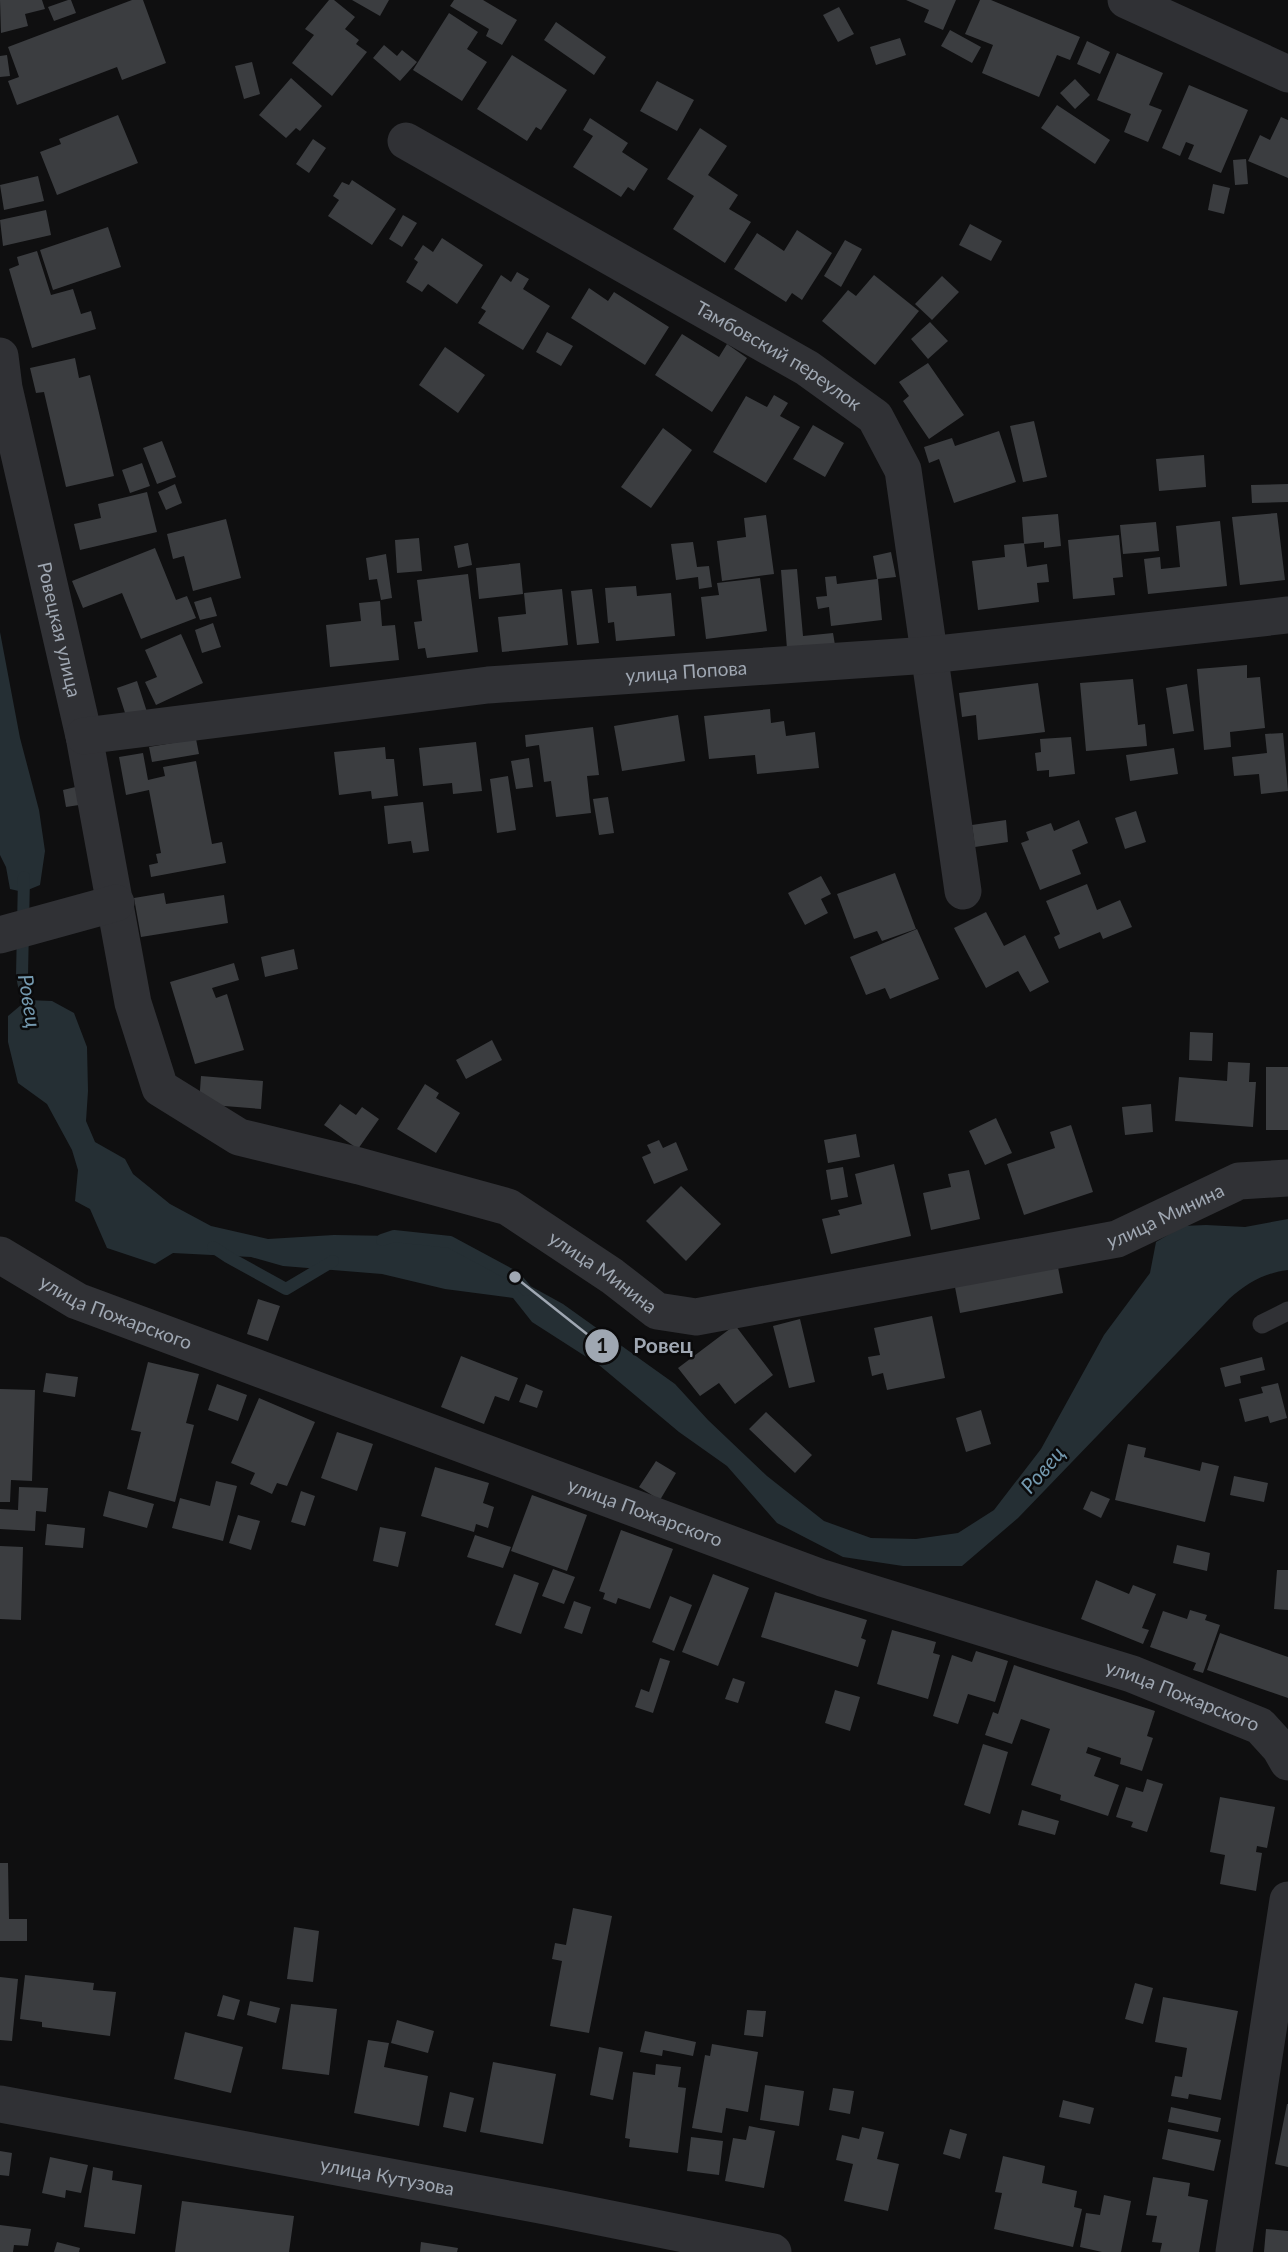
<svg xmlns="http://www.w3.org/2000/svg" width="1288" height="2252" font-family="Lato,sans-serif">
	<rect width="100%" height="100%" fill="#0f0f10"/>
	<path fill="#252f34" d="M0,632L20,738L39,810L45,851L40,885L23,892L10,889L6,867L0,855Z
		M27,1000L52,1001L74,1013L87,1047L88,1091L86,1121L95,1142L125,1159L133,1174L170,1204L211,1226L268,1239L334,1235L394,1236L450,1242L563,1304L675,1384L708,1420L767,1476L824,1521L871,1538L916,1539L958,1533L994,1510L1041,1449L1104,1335L1150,1273L1156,1242L1183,1226L1206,1225L1245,1227L1288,1219V1270C1264,1273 1247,1283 1229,1299L1018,1518L962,1566H903L843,1557L777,1523L727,1466L679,1432L599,1365L532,1322L513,1298L445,1289L382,1274L283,1266L251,1257L173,1253L155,1264L107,1248L90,1209L75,1201L78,1170L72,1150L47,1104L18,1083L8,1042V1016Z"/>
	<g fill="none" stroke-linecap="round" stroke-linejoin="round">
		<path stroke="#252f34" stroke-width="12" d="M24,877L22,976L30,1015
			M382,1240L394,1236L450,1242L515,1277L526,1290
			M213,1247L228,1257L286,1289L333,1261"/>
	</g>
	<path fill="#3b3d40" d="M0,0H42L45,9L25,14L28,26L1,33Z
		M68,0H71L76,13L54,21L48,7Z
		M132,0H143L166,63L122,80L117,67L17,105L8,81L19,77L8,47Z
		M329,0H334L355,17L345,29L359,40L356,44L367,52L332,96L292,63L314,35L305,29Z
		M352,0H389L380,16Z
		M454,0H483L517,20L502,45L486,36L489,29L450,6Z
		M906,0H956L943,30L924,22L929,10Z
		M980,0H991L1080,37L1070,60L1057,55L1039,97L982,73L993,45L965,34Z
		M839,7L854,34L838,42L823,15Z
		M449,13L478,32L467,49L487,62L462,101L413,70Z
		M556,22L606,57L594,75L544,40Z
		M950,30L981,47L972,63L941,46Z
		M900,38L906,55L876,65L870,47Z
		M1087,41L1110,52L1100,74L1077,64Z
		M384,45L397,56L402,50L417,62L400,81L373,58Z
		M1117,53L1163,73L1149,105L1162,110L1148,142L1124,132L1131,114L1097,100Z
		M7,55L10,76L0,77V56Z
		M512,55L567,90L541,130L536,127L527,141L477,109Z
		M252,62L260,94L244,99L235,66Z
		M291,78L322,106L300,131L296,128L286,138L259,115Z
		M1075,79L1090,95L1075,109L1060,93Z
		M657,81L694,100L677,131L640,111Z
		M1189,85L1248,110L1221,173L1188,159L1194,145L1186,142L1180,156L1162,148Z
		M1057,105L1110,140L1095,164L1041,128Z
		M118,115L138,163L57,195L40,152L61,144L59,139Z
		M1281,117L1288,120V178L1248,161L1260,135L1270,140Z
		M590,118L628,143L622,152L648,169L634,191L628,187L621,197L573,167L593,136L583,130Z
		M700,128L727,146L708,175L738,195L729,209L751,222L725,263L673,229L694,196L667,179Z
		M313,139L326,148L309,173L296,164Z
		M1246,159L1248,184L1235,185L1233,160Z
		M38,176L44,201L4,210L0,185Z
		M352,180L396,209L372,245L328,216L339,200L333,196L342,182L349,185Z
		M1213,184L1230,188L1224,214L1208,210Z
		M46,210L51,235L3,246L0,220Z
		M403,215L417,223L402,247L389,239Z
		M970,224L1002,241L991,261L959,245Z
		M108,227L121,267L53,290L40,250Z
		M797,230L832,253L802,300L792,293L786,302L734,269L757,233L784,251Z
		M442,238L483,265L457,304L428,284L422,292L406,282L418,262L414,259L423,245L433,252Z
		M845,240L862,249L841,287L824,276Z
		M37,251L51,295L73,289L81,314L91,311L96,329L32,348L9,269L19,265L17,257Z
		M517,272L529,279L523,289L550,306L523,350L478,323L486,311L481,308L501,275L511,282Z
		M874,275L919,311L875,365L822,321L848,290L856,296Z
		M942,276L959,292L932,320L915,304Z
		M589,288L608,301L614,292L669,327L645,365L571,318Z
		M930,322L948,341L928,359L911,339Z
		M547,332L573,346L561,366L536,352Z
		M682,334L719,357L727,344L747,358L712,412L655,375Z
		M445,347L485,375L458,413L419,385Z
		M75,358L79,378L90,375L114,476L66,487L44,392L36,393L30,368Z
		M928,363L964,415L929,439L903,401L909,396L899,382Z
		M774,395L788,403L780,416L800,427L766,483L713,452L746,396L767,407Z
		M1034,421L1047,477L1023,482L1010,426Z
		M813,425L844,443L825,477L793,459Z
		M663,428L692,450L651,508L621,487Z
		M999,431L1016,482L954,503L939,459L929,463L924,447L952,438L955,446Z
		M162,441L176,477L157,484L143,448Z
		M1204,455L1206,487L1159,491L1156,459Z
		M142,463L150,486L130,493L122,470Z
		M175,484L182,503L166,510L158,492Z
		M1288,484V502L1252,503L1251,485Z
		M147,492L157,532L80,550L74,524L101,518L98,504Z
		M1277,513L1285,580L1240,585L1232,517Z
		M1058,514L1061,546L1044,548V542L1024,544L1022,517Z
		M766,515L774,574L722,581L717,541L746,537L744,518Z
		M226,519L241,578L193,591L184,556L173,559L167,534Z
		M1220,521L1227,586L1148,594L1144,559L1160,557L1161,569L1180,567L1176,526Z
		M1156,522L1159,551L1123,554L1120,525Z
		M1119,535L1123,577L1113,578L1115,595L1073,599L1068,540Z
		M419,538L422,571L397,573L395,540Z
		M693,542L697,567L709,566L712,587L699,589L698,577L676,580L671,544Z
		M468,543L472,565L458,568L454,546Z
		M1024,543L1027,567L1047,564L1049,582L1037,583L1039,602L978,610L972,561L1005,557L1004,545Z
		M155,548L176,600L187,596L196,618L141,639L122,593L83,608L72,581Z
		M891,552L896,577L878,579L882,620L831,626L829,607L818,609L816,597L827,596L825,577L836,576L837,584L877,579L873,556Z
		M386,554L392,598L381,600L377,579L369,580L366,558Z
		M520,563L523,594L479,599L476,568Z
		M797,569L803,636L833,633L835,645L787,649L781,570Z
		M468,574L478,652L427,658L425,648L418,649L414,622L422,621L417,580Z
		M760,578L767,631L706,639L701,597L719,595L717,583Z
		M636,586L637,596L671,593L675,636L616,641L614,622L608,623L605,588Z
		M562,589L568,645L502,652L498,617L526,614L524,593Z
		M592,589L599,643L577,645L571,591Z
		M211,597L217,616L200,620L194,602Z
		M380,601L382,626L395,625L399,660L330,667L326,625L361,621L359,603Z
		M213,623L221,647L202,653L195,630Z
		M181,634L203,683L156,705L145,682L157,677L145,650Z
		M1247,665V678L1260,677L1265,728L1230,732L1231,747L1204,750L1197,669Z
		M1133,679L1138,725L1145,724L1147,746L1086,751L1080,683Z
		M137,681L147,712L127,719L117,688Z
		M1038,683L1045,732L978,740L976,715L962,717L959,693Z
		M1187,684L1194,731L1173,734L1166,688Z
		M770,709L771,723L784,721L786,736L815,732L819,768L757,774L755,755L709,759L704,716Z
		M678,715L685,761L622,771L614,726Z
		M593,727L599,775L587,776L591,813L556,817L551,781L544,782L539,745L526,747L525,735Z
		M1283,733L1288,791L1261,794L1259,774L1234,776L1232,757L1267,753L1265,734Z
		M1071,737L1075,774L1049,777V770L1037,771L1035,753L1041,752L1040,739Z
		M196,739L199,754L152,762L149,747Z
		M476,742L482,791L453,794L452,783L423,786L419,748Z
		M385,747L386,759H394L398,796L372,799L371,791L339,795L334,752Z
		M1174,748L1178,774L1130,781L1126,755Z
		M143,753L148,780L165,776L163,767L196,761L212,844L222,842L226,863L151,877L149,865L158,863L156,854L161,853L149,790L126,795L119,757Z
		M529,758L533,787L516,789L511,761Z
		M508,776L516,830L497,833L490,779Z
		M88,784L92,803L66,807L63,790Z
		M608,797L614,833L599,835L593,799Z
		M423,802L429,851L413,853L411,841L388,844L384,806Z
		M1136,811L1146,842L1125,849L1115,818Z
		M1006,820L1008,842L975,847L972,825Z
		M1079,820L1088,843L1072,850L1081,874L1040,890L1021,843L1029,840L1026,832L1051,823L1054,831Z
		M895,873L916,929L882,941L877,931L854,939L837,894Z
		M821,876L831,894L821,899L828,913L805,925L788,893Z
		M1087,884L1097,910L1120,900L1132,927L1103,939L1100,932L1059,949L1054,937L1060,934L1046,901Z
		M164,893L166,904L224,895L228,923L141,937L134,898Z
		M986,912L1004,946L1025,935L1049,982L1030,992L1018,971L986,988L954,928Z
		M917,929L939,979L890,999L885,988L866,995L850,957Z
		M294,949L298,969L265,977L261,957Z
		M234,963L239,980L212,988L216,998L227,994L244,1050L195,1064L170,982Z
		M1190,1032L1213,1033L1212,1061L1189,1060Z
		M492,1040L502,1060L466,1079L456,1060Z
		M1228,1062L1250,1063L1249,1082H1256L1253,1127L1175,1121L1179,1077L1227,1081Z
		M1266,1067H1288V1130H1266Z
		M201,1076L263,1081L261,1109L199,1104Z
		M425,1084L439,1093L436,1098L460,1113L436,1153L397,1129Z
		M340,1104L356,1115L362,1107L379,1119L358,1149L324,1125Z
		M1151,1104L1153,1132L1125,1135L1122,1107Z
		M996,1118L1012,1153L985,1165L969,1131Z
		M1071,1125L1093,1192L1024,1215L1007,1164L1055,1148L1050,1132Z
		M856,1134L860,1157L828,1163L824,1140Z
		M659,1140L663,1148L676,1142L688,1170L654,1184L642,1157L651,1153L647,1145Z
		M894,1164L911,1236L831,1254L822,1219L840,1215L838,1210L862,1204L855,1174Z
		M843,1167L848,1197L831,1200L826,1170Z
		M969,1170L980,1219L931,1230L923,1193L951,1187L948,1174Z
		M681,1186L721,1224L686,1261L646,1221Z
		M1057,1262L1063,1293L960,1313L954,1282Z
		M258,1299L280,1306L268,1341L247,1334Z
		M932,1316L945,1378L887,1390L883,1373L872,1376L868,1357L880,1355L874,1328Z
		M800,1319L815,1382L789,1388L773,1326Z
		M735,1325L773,1375L735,1404L719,1383L700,1396L678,1368Z
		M461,1356L518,1378L509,1401L495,1396L484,1424L441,1407Z
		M1262,1357L1265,1370L1240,1376L1241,1383L1225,1387L1220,1368Z
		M148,1362L199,1374L186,1423L194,1425L175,1502L127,1489L141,1432L131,1430Z
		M46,1373L78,1377L75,1397L43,1392Z
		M1278,1383L1287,1418L1270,1423L1268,1416L1245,1422L1239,1399L1263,1393L1261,1387Z
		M217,1384L247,1395L238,1421L208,1410Z
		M526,1384L543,1391L537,1408L519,1402Z
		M0,1389L35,1390L32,1481L11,1480L10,1502H0Z
		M259,1398L315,1422L287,1486L277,1483L272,1494L250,1484L255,1473L231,1463Z
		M981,1410L991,1444L966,1452L956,1418Z
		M766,1412L812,1455L795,1473L749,1429Z
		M337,1432L373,1444L357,1491L321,1478Z
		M1128,1444L1146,1448L1144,1457L1200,1471L1202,1462L1219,1466L1205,1522L1115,1500Z
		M656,1461L676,1473L660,1500L639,1487Z
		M435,1467L489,1483L483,1503L494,1507L488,1528L476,1524L474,1532L421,1516Z
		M1234,1476L1268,1483L1264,1502L1230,1495Z
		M216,1481L237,1486L223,1541L172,1528L180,1498L210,1506Z
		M19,1487L48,1488L46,1512L36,1511L35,1531L0,1529V1509L18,1510Z
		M109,1491L154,1504L147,1528L103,1516Z
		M301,1491L315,1496L305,1526L291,1522Z
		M1091,1491L1110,1499L1101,1518L1083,1509Z
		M532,1495L587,1515L567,1571L511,1551Z
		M238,1515L260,1521L251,1550L229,1543Z
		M47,1524L85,1528L83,1548L45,1545Z
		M380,1527L406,1532L398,1567L373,1561Z
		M621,1530L673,1549L650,1609L618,1598L616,1604L603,1599L605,1593L599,1591Z
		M475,1535L511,1547L503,1568L467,1557Z
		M1177,1545L1210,1553L1207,1571L1173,1563Z
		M0,1546L23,1547L21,1620L0,1619Z
		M553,1569L575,1577L564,1604L542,1596Z
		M1277,1570H1288V1610L1274,1609Z
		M514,1574L539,1583L521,1634L495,1625Z
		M713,1574L749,1588L718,1666L682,1652Z
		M1096,1580L1129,1594L1133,1585L1156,1594L1142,1628L1149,1630L1143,1644L1081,1619Z
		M775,1592L867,1620L861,1638L866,1640L858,1667L761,1637Z
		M670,1596L692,1605L674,1651L652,1642Z
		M574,1601L591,1607L582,1634L564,1628Z
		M1190,1610L1207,1615L1205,1620L1220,1625L1203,1673L1193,1670L1196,1663L1150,1647L1163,1611L1187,1619Z
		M892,1630L936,1642L933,1653L940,1655L928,1699L877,1684Z
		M1220,1633L1288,1657V1698L1207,1670Z
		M976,1651L1008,1661L995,1702L968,1694L958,1724L933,1716L952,1655L972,1662Z
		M660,1658L670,1661L653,1713L635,1707L641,1689L649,1692Z
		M1014,1665L1155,1711L1147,1736L1153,1738L1142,1771L1120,1764L1121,1758L1088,1747L1086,1753L1101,1758L1094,1776L1119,1785L1108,1816L1060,1800L1061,1795L1031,1785L1050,1729L1021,1719L1012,1744L985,1735L993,1712L998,1714Z
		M733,1678L745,1682L738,1703L725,1699Z
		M835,1690L860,1697L850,1731L825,1723Z
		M983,1744L1008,1752L990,1814L964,1805Z
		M1147,1779L1163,1784L1147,1832L1131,1827L1133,1822L1116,1817L1126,1787L1143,1792Z
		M1220,1797L1275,1807L1267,1848L1257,1846L1256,1852L1262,1853L1256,1891L1220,1884L1225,1855L1210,1852Z
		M1022,1810L1059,1821L1055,1835L1018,1825Z
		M0,1863H8L9,1919H27V1941H0Z
		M573,1908L612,1916L589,2033L550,2026L562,1961L552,1959L555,1943L566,1945Z
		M294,1927L319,1931L313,1982L287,1979Z
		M25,1975L94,1983L93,1990L116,1992L110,2036L42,2027V2022L20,2019Z
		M0,1977L18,1979L12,2041L0,2040Z
		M1135,1983L1153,1988L1143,2024L1125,2019Z
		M223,1995L240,2000L234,2020L217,2016Z
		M1163,1997L1238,2011L1221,2100L1189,2094L1188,2099L1171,2096L1175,2076L1182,2077L1187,2048L1155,2042Z
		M250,2001L280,2008L276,2023L247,2015Z
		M291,2004L337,2009L329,2075L282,2069Z
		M747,2010L766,2011L763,2037L744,2035Z
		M397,2020L434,2031L428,2053L391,2043Z
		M645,2031L696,2042L693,2056L663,2050L662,2056L640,2052Z
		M185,2032L243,2047L231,2093L174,2079Z
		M368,2040L389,2043L384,2067L428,2076L419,2126L354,2113Z
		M712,2044L758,2052L748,2112L726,2108L722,2133L692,2128L705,2055L710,2056Z
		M599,2047L623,2052L613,2100L590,2095Z
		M493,2062L556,2074L543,2144L480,2132Z
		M656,2064L681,2067L678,2087L686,2088L678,2153L629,2147L630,2139L625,2138L633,2072L655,2075Z
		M765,2085L804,2091L799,2126L760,2120Z
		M833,2088L854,2091L850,2114L829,2110Z
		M450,2092L474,2098L466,2132L443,2127Z
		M1063,2100L1094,2108L1090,2124L1059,2117Z
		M1287,2104H1288V2167L1275,2164Z
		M1171,2107L1221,2118L1218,2132L1168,2122Z
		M749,2126L775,2131L764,2188L725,2181L733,2138L746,2140Z
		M862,2127L884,2132L877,2159L899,2164L888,2211L844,2201L853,2164L836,2160L842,2135L859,2139Z
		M950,2129L967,2134L960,2159L943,2154Z
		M1168,2129L1221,2140L1214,2171L1162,2159Z
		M691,2137L723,2141L719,2175L687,2171Z
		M0,2151L12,2153L9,2176L0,2175Z
		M1003,2156L1045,2166L1042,2183L1077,2191L1074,2207L1082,2209L1073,2247L994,2229L1002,2193L995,2192Z
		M50,2157L88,2165L81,2193L66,2190L65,2198L42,2193Z
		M93,2167L113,2171L112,2180L142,2185L135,2234L84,2227Z
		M1153,2177L1190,2183L1188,2196L1208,2200L1199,2252H1160L1162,2243L1152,2242L1157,2216L1146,2215Z
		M1104,2195L1131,2201L1121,2252H1102L1080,2247L1086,2213L1100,2215Z
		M182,2201L294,2216L289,2252H175Z
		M0,2225L31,2229L28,2246L14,2245L13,2252H0Z
		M1266,2229L1288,2231V2252H1264Z
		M57,2242L80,2248L79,2252H54Z
		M421,2242L458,2248L457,2252H420Z"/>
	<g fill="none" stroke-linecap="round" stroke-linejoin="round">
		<path stroke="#303135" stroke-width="19" d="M1262,1324L1288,1311"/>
		<g stroke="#303135" stroke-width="37">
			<path d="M1126,0L1288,74"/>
			<path id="s1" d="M406,141L807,368L875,417L903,470L963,891"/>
			<path id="s2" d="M0,356L4,388L84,736L133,1003L160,1088L239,1137L359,1166L508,1207L612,1276L657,1311L696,1317L1117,1239L1239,1181L1288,1178"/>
			<path id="s3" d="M84,736L488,685L929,655L1288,615"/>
			<path d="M0,935L116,903"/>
			<path id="s4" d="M0,1255L77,1301L822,1578L1132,1674L1260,1726L1280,1748L1288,1762"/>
			<path id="s5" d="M0,2104L551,2207L773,2252"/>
			<path d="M1234,2252L1288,1900"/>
		</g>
	</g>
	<g text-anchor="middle" stroke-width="5" stroke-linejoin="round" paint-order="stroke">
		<g font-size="19" fill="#9fa7b2" stroke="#0a0a0b">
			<text dy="7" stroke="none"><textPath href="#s1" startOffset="430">Тамбовский переулок</textPath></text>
			<text dy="7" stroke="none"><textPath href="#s2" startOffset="280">Ровецкая улица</textPath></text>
			<text dy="7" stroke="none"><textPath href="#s3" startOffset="606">улица Попова</textPath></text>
			<text dy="7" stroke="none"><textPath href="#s2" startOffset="1824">улица Минина</textPath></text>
			<text dy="7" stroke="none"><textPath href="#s2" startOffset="1236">улица Минина</textPath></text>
			<text dy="7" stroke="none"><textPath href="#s4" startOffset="130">улица Пожарского</textPath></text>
			<text dy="7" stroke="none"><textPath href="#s4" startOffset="696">улица Пожарского</textPath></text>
			<text dy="7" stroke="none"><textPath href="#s4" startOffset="1264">улица Пожарского</textPath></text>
			<text dy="7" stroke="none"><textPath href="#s5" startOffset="394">улица Кутузова</textPath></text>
		</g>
		<g font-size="21" font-style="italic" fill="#7499af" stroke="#0a0a0b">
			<text transform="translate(29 1001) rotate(81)" y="7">Ровец</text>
			<text transform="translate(1043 1470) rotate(-49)" y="7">Ровец</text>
		</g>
	</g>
	<path fill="none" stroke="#9fa7b2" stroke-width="2.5" d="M515 1277L602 1346"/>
	<g fill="#9fa7b2" stroke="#0a0a0b" stroke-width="2.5">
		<circle cx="515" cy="1277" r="7"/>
		<circle cx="602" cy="1346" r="18"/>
	</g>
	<g font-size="21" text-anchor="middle" font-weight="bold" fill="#111">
		<text x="602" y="1353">1</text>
	</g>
	<g font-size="21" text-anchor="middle" font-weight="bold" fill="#9fa7b2" stroke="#0a0a0b" stroke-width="5" stroke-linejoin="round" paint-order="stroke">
		<text x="663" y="1353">Ровец</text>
	</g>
</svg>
